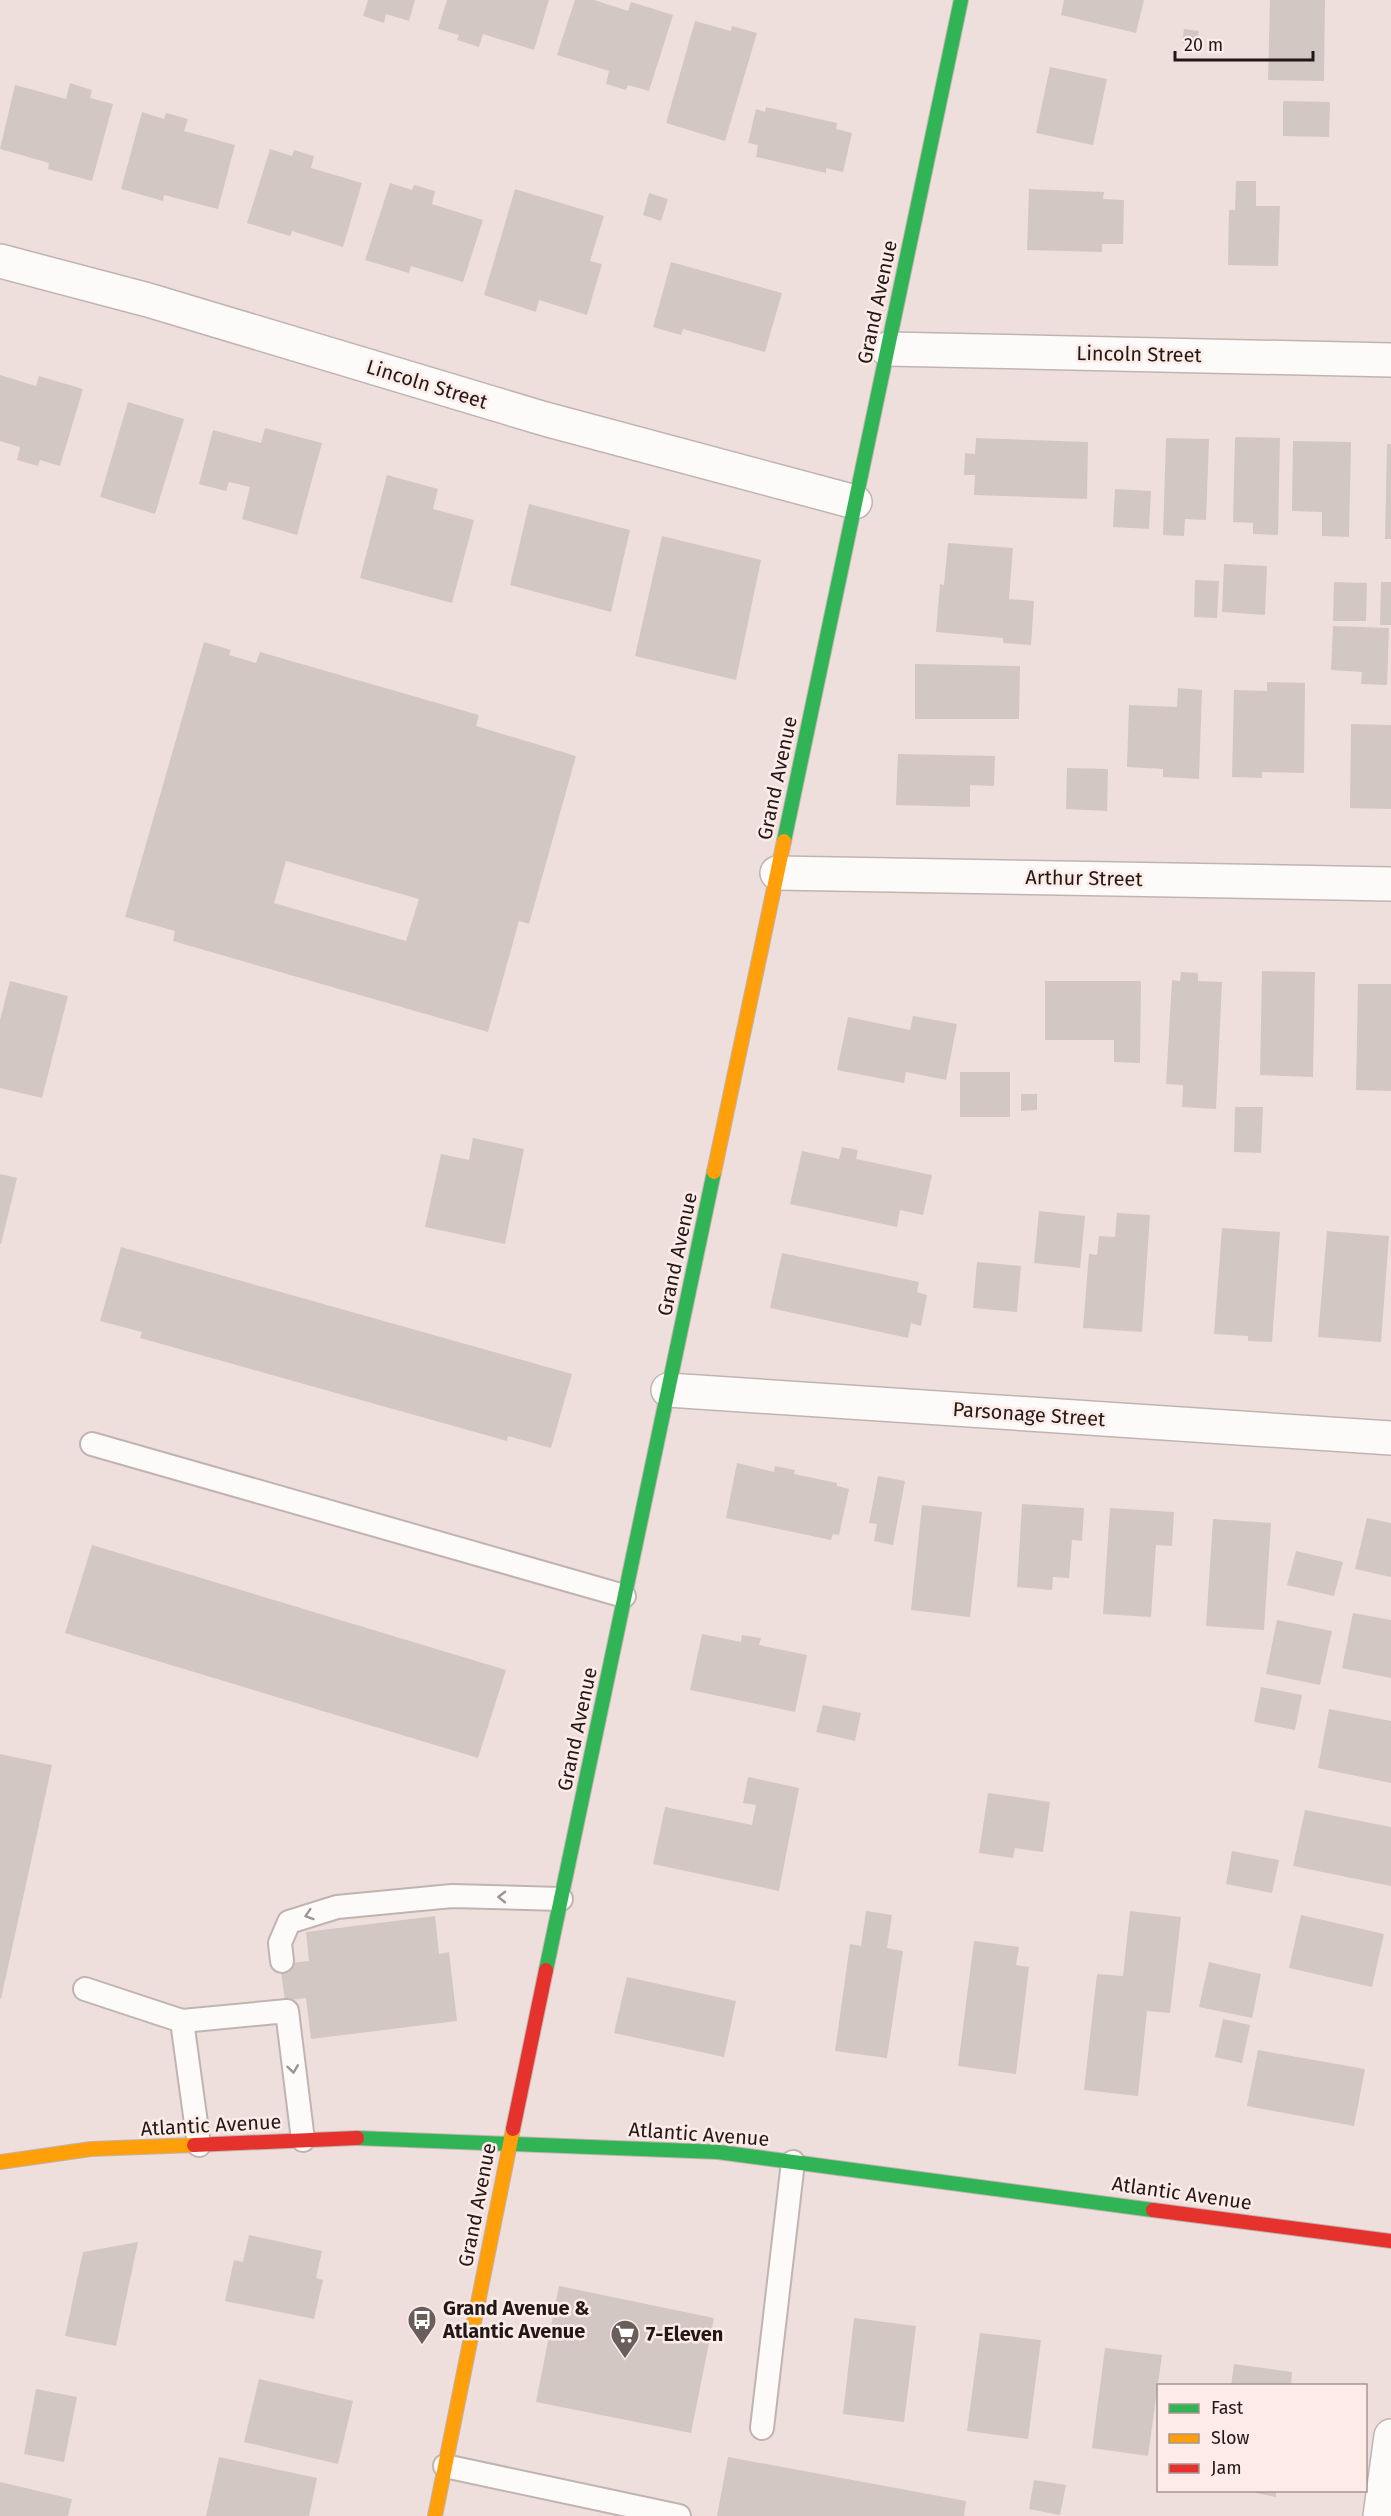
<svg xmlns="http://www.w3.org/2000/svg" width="1391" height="2516" font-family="'Fira Sans',sans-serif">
	<rect width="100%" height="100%" fill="#efdfdc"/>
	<path fill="#d3c7c3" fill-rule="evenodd" d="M368,0H415L409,21L386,14L384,23L363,16Z
		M447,0H549L534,50L483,34L479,47L457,40L459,35L438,29Z
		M575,0H594L628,11L631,2L673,15L649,91L628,85L626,90L606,84L609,71L557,55Z
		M1064,0H1144L1136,33L1061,15Z
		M1270,0H1325L1324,81L1268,80Z
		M695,21L731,31L732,26L757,33L725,141L666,123Z
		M1184,29L1199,31L1197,45L1182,43Z
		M1050,67L1107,79L1093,145L1036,133Z
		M70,83L92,90L90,98L113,104L92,181L48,169L49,163L0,149L15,85L66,99Z
		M1283,101L1330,102L1329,137L1283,136Z
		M766,107L837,123L836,129L852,133L843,172L826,168V173L756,157L758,145L748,143L756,109L765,112Z
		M142,112L164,119L166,113L188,119L184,131L235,145L218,209L164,195L163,201L121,189Z
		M270,149L292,156L294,150L314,156L311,168L362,183L343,247L292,231L290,236L247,223Z
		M1236,181H1256V206H1280L1278,266L1228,265L1229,210H1235Z
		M390,183L412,190L414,185L435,191L432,204L483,220L463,282L411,266L409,273L365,260Z
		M515,189L604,216L590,261L602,264L587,315L539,300L536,312L484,295Z
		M1029,189L1104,192L1103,199L1124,200L1123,244H1102V252L1027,250Z
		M649,193L668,199L661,221L643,215Z
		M671,262L782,293L765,352L683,329L681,335L653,327Z
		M0,375L36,386L39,376L83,389L60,466L40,460L38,466L17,460L20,447L0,441Z
		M128,402L184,419L155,514L100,497Z
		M265,428L322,443L297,535L242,519L250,487L229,482L226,491L199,484L213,430L261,443Z
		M1235,437L1280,438L1278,535L1253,534V523L1233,522Z
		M976,438L1088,442L1087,499L974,495L975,475H964L965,453L975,454Z
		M1166,438L1209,439L1206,520L1185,519L1184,536L1163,535Z
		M1293,441L1351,442L1349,537L1322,536V512L1292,511Z
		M1387,444H1391V539H1385Z
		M387,475L438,489L433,509L474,520L452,603L360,578Z
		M1115,489L1151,491L1149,529L1113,527Z
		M529,504L630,530L611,612L510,585Z
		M662,536L761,560L736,680L635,656Z
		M948,543L1013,548L1009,599L1034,601L1031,645L1003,643V638L936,632L940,584L944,585Z
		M1224,564L1267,566L1265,615L1222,612Z
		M1195,580L1219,581L1217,618L1194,617Z
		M1334,582L1367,583L1366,621H1333Z
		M1381,582H1391V625H1380Z
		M1333,626L1389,628L1387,685L1361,684L1362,672L1331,670Z
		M204,642L231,650L229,655L256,663L260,652L479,715L476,726L576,756L529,924L519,921L488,1032L173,941L175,931L125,917ZM286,861L419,899L406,941L274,903Z
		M915,664L1020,666L1019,719H915Z
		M1267,682L1305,683L1304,773L1262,772V778L1232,777L1234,690L1267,691Z
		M1178,688L1202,690L1199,779L1163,777V769L1127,767L1129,705L1177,707Z
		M1351,724L1391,725V809L1350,808Z
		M898,754L995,756L994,786L970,785V807L896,805Z
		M1067,768L1108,769L1107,811L1066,809Z
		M1262,971L1315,972L1313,1077L1260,1075Z
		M1181,972L1198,973V981L1222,982L1216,1109L1182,1107L1183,1085L1166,1084L1172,980L1180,981Z
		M10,981L68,996L42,1098L0,1088V1020Z
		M1045,981H1141L1140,1063L1114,1062V1040H1045Z
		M1358,984H1391V1091L1356,1090Z
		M913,1016L957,1024L946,1080L906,1072L904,1083L837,1070L848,1017L910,1030Z
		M960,1072H1010V1117H960Z
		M1021,1094H1037V1110L1021,1111Z
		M1235,1107H1263L1261,1153L1234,1152Z
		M473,1138L524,1149L505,1244L425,1227L441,1154L469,1160Z
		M842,1147L858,1150L856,1159L932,1175L923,1215L900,1210L897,1227L790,1204L802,1151L839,1159Z
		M0,1174L17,1178L1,1244H0Z
		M1039,1211L1085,1216L1080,1268L1034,1263Z
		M1117,1213L1150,1215L1142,1332L1083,1328L1089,1254L1097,1255L1099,1236L1115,1237Z
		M1222,1228L1280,1232L1272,1342L1248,1341V1336L1214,1334Z
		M1327,1231L1389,1236L1381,1342L1318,1337Z
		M121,1247L572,1374L551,1448L508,1436L507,1441L140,1338L142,1332L100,1321Z
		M782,1253L919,1282L917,1292L927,1295L921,1326L911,1323L908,1338L770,1308Z
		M977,1262L1021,1266L1017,1312L973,1308Z
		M737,1463L774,1472L775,1466L795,1470L794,1474L837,1483V1486L849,1489L839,1535L833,1534L831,1540L726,1518Z
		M878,1476L905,1481L893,1545L874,1541L877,1524L869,1523Z
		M1022,1504L1084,1508L1082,1541L1072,1540L1069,1578L1053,1577L1052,1590L1017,1587Z
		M922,1505L982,1512L970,1617L911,1610Z
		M1110,1508L1174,1512L1172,1546L1156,1545L1151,1617L1103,1614Z
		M1367,1518L1391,1523V1577L1355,1569Z
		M1213,1519L1271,1523L1264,1630L1206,1626Z
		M92,1545L506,1670L478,1758L65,1633Z
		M1296,1551L1343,1562L1334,1596L1287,1585Z
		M1353,1613L1391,1620V1678L1342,1668Z
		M1277,1620L1332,1631L1320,1685L1266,1674Z
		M702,1634L741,1642L742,1635L761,1638L759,1645L807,1655L795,1712L690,1690Z
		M1261,1687L1302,1695L1295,1730L1254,1722Z
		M823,1705L861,1713L855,1741L816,1732Z
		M1329,1709L1391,1721V1783L1318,1768Z
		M0,1754L52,1765L1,1999L0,1998Z
		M748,1777L799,1788L779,1891L653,1864L665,1807L752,1825L756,1805L743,1803Z
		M988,1793L1050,1802L1043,1852L1015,1848L1013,1858L979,1853Z
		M1305,1810L1391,1827V1886L1293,1866Z
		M1232,1851L1279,1860L1272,1893L1226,1884Z
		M866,1911L892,1915L887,1948L903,1951L887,2058L835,2051L850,1944L861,1946Z
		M1130,1911L1181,1917L1170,2013L1147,2011L1138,2096L1084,2090L1097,1974L1123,1976Z
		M1301,1915L1384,1934L1372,1987L1289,1968Z
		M435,1916L439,1954L449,1952L457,2021L311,2039L306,1998L285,2001L280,1964L309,1961L306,1932Z
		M974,1941L1019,1947L1016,1965L1029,1967L1016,2074L958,2066Z
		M1209,1962L1261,1974L1252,2018L1199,2007Z
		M627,1977L736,2001L724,2057L614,2033Z
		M1223,2019L1250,2025L1242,2063L1215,2057Z
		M1258,2050L1365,2069L1354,2126L1247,2106Z
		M249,2235L322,2251L316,2278L323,2280L314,2319L225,2301L234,2260L243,2262Z
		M138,2242L116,2346L65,2336L83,2252Z
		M559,2286L714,2318L691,2433L536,2402Z
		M854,2318L916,2326L904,2422L843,2414Z
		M980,2333L1041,2340L1028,2439L967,2431Z
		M1105,2348L1162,2355L1148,2456L1092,2448Z
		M1234,2364L1292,2372L1291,2386H1231Z
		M259,2379L353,2401L338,2464L244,2442Z
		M36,2389L77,2397L64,2462L24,2454Z
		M219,2457L317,2478L309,2516H206Z
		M728,2457L966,2501L964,2516H717Z
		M1034,2480L1066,2485L1060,2515L1029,2509Z
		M0,2482L72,2499L68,2516H0Z
		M1241,2490H1276V2497Z"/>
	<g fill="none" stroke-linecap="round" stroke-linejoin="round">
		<g stroke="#c0b4b1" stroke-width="26">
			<path id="lane" d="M92,1444L624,1596
				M282,1961L280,1943L289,1922L337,1907L452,1896L561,1899
				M85,1989L182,2021L199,2145
				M182,2021L287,2011L303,2140
				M762,2428L793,2162
				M445,2466L679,2516"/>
		</g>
		<g stroke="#c0b4b1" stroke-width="36">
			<path id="street" d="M0,261L148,300L545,419L855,502
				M887,349L1391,360
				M777,873L1391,884
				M668,1390L1391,1438
				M1380,2516L1391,2436"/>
		</g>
		<g stroke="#c0b4b1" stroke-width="16">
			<path id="fast" d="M784,841L961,0
				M546,1970L714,1172
				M357,2138L718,2152L1153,2210"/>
		</g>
		<g stroke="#c0b4b1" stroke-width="16">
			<path id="slow" d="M714,1172L784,841
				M0,2162L91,2149L194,2145
				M435,2516L513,2129"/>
		</g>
		<g stroke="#c0b4b1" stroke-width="16">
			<path id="jam" d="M513,2129L546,1970
				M194,2145L357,2138
				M1153,2210L1391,2241"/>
		</g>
		<use href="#lane" stroke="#fdfafa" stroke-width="22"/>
		<use href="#street" stroke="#fdfafa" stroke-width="33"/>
		<use href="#fast" stroke="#30b455" stroke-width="14"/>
		<use href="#slow" stroke="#ff9f0a" stroke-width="14"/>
		<use href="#jam" stroke="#e5322d" stroke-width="14"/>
	</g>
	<defs><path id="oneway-chevron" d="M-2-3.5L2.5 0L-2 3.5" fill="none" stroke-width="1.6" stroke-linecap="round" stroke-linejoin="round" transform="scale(1.5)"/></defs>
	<g stroke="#9a9493">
		<use href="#oneway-chevron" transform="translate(502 1897) rotate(-179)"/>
		<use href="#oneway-chevron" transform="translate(309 1915) rotate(163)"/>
		<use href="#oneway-chevron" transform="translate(293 2069) rotate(82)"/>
	</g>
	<defs>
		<g id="bus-pin" transform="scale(1.5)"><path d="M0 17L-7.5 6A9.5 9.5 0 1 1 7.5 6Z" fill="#6a5e5b" stroke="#fcebe7"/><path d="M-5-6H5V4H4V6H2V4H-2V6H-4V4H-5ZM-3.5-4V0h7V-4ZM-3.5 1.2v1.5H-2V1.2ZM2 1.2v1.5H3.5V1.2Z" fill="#fff"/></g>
		<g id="supermarket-pin" transform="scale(1.5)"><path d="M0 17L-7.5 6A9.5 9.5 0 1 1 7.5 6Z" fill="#6a5e5b" stroke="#fcebe7"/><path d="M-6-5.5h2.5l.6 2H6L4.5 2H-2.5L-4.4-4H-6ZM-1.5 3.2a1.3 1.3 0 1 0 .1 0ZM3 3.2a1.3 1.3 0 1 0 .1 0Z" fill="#fff"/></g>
	</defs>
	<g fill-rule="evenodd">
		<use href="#bus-pin" x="422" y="2320"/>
		<use href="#supermarket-pin" x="625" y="2334"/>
	</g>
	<g text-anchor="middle" stroke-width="5" stroke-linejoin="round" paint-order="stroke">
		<g font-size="20" fill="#221816" stroke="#fcebe7">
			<text transform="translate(877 302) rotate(-78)" y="7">Grand Avenue</text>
			<text transform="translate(1139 354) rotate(1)" y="7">Lincoln Street</text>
			<text transform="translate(427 384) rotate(17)" y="7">Lincoln Street</text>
			<text transform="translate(777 778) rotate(-78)" y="7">Grand Avenue</text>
			<text transform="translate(1084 878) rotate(1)" y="7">Arthur Street</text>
			<text transform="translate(677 1254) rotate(-78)" y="7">Grand Avenue</text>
			<text transform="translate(1029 1414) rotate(4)" y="7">Parsonage Street</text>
			<text transform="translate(577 1729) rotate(-78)" y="7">Grand Avenue</text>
			<text transform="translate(211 2125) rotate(-3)" y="7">Atlantic Avenue</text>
			<text transform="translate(699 2134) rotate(4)" y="7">Atlantic Avenue</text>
			<text transform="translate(1182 2193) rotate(8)" y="7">Atlantic Avenue</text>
			<text transform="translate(477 2205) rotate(-79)" y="7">Grand Avenue</text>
		</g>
		<g font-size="20" font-weight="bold" fill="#221816" stroke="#fcebe7" text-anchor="start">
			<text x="443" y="2315">Grand Avenue &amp;<tspan x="443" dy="23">Atlantic Avenue</tspan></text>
			<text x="646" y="2341">7-Eleven</text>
		</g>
	</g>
	<rect x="1157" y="2384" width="210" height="108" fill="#fcebe7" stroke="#a59793" stroke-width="1.5"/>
	<rect x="1169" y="2404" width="30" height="9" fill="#30b455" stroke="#a59793" stroke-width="1.5"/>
	<text x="1211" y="2414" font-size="18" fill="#221816">Fast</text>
	<rect x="1169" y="2434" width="30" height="9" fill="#ff9f0a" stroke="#a59793" stroke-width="1.5"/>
	<text x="1211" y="2444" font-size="18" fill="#221816">Slow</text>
	<rect x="1169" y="2464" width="30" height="9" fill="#e5322d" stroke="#a59793" stroke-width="1.5"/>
	<text x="1211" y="2474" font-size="18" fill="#221816">Jam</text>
	<path d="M1175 51v9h138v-9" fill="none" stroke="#221816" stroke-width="3"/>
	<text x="1184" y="51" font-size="18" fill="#221816" stroke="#fcebe7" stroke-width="4.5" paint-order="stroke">20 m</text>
</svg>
